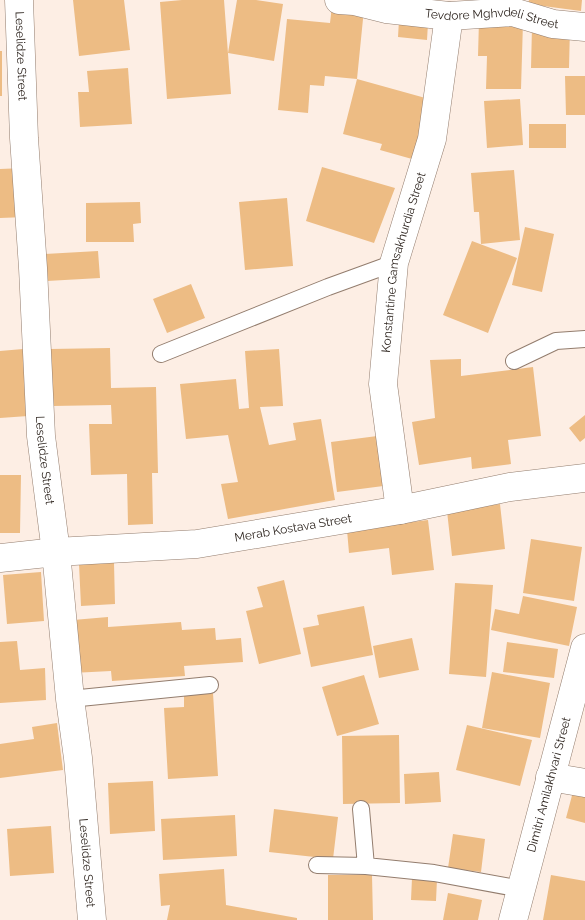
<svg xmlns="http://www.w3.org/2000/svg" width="585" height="920" font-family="Raleway,sans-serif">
	<rect width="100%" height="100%" fill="#fdeee4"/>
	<path fill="#edbc84" d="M73,0H124L130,50L79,56Z
		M182,0H224L231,94L167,99L160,2Z
		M237,0H256L283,4L274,61L228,53Z
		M529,0H582L581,11L528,4Z
		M332,6L364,9L357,79L325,76L324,86L310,85L308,113L278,110L287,19L330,23Z
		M399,20L428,23L427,40L398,37Z
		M479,20L523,22L521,89H486L487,56H478Z
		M532,27H570L569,68H531Z
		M0,51H2V96H0Z
		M128,68L132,124L80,127L78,92H89L87,71Z
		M565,76H585V115H566Z
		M357,79L429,99L412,159L380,150L382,144L343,134Z
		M520,99L523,145L487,148L484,101Z
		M529,124H566V148H529Z
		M322,167L395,188L374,243L306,221Z
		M24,168L26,217L0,218V169Z
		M514,170L520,240L481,244L479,212H474L471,173Z
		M287,198L293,266L245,270L239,202Z
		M140,202L141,223L133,224L134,242H86V203Z
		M525,227L554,234L542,292L512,285Z
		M472,241L517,258L488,333L443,315Z
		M98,251L100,278L47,281L45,254Z
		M191,284L205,318L167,333L153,299Z
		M110,348L111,388L156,387L158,473H152L153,524L128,525L127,474L91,475L89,424H112L111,405L52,406L50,349Z
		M23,349L28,416L0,418V351Z
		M279,349L283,406L260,407L269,445L296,440L293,423L321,419L335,500L228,519L221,484L238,482L228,435L186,439L180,384L236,379L239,409L249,408L245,351Z
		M461,359V376L533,367L541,436L508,440L511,464L472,469L471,457L419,465L412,422L435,418L430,360Z
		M585,415V438L580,442L569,428Z
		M385,435L391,485L337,492L331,442Z
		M0,475H21L20,533H0Z
		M500,504L505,549L452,556L447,511Z
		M428,520L434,570L392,575L389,548L349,553L347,530Z
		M531,539L582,547L574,601L523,593Z
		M114,563L115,604L81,606L79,564Z
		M41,572L44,621L7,624L3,575Z
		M284,580L301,654L259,664L246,611L263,607L257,587Z
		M455,583L493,585L486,677L449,674Z
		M523,596L577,607L569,646L491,630L495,609L519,614Z
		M364,606L373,655L311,667L303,628L319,625L317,615Z
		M108,617V627L181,622L182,630L215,628L216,640L241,638L243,662L184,666L185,676L112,681L111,671L72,673L73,620Z
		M412,638L419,670L379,678L373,646Z
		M17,641L20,670L45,668L46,700L0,703V642Z
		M507,642L558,649L554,678L503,672Z
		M492,672L550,683L540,738L482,728Z
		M364,675L379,724L337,736L322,687Z
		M213,693L218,776L168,779L164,708L184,707V695Z
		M57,723L63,770L0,778V744L34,739L32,727Z
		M467,725L532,740L520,786L456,770Z
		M399,735L400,803L343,804L342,736Z
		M439,772L441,802L405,804L404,774Z
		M153,781L155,831L110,834L108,783Z
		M574,788L585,791V823L566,818Z
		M274,809L338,817L333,859L269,852Z
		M235,815L237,856L163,860L161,819Z
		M51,826L54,873L10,876L7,829Z
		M453,834L485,839L481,872L448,868Z
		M224,869L226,905L297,918V920H167L170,905L161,906L159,874Z
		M328,875H372L373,920H328Z
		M551,875L585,881V920H543Z
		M412,878L437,879L436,901L411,900Z
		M448,893L482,900L478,920H443Z"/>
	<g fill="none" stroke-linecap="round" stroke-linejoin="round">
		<g stroke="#937d6e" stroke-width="18">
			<path id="lane" d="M161,354L328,287L394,263
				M514,361L556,341L585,339
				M70,699L210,685
				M361,809L366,866
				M317,865L366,866L434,873L521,889"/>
		</g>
		<g stroke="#937d6e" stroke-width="29">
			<g id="street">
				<path id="s1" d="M19,0L24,138L33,268L41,436L56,552L70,699L78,758L92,920"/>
				<path id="s2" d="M339,0L354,1L386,9L449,16L513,12L553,24L585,27"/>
				<path id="s3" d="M400,510L383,384L394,263L432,139L449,16"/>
				<path id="s4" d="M0,558L56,552L197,544L400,510L510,487L585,478"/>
				<path d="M550,777L585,783"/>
				<path id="s5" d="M513,920L585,648"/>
			</g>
		</g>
		<use href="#lane" stroke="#fff" stroke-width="16"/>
		<use href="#street" stroke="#fff" stroke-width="28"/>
	</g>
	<g text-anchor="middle" stroke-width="5" stroke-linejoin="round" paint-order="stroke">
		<g font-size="12" fill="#281f19" stroke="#fefefe">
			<text dy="4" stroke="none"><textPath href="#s2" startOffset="155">Tevdore Mghvdeli Street</textPath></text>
			<text dy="4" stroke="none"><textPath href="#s1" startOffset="56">Leselidze Street</textPath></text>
			<text dy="4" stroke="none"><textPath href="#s3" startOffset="251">Konstantine Gamsakhurdia Street</textPath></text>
			<text dy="4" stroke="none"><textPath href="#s1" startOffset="461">Leselidze Street</textPath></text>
			<text dy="4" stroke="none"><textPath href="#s4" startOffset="295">Merab Kostava Street</textPath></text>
			<text dy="4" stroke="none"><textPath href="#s5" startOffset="140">Dimitri Amilakhvari Street</textPath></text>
			<text dy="4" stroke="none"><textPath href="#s1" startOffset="866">Leselidze Street</textPath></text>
		</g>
	</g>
</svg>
